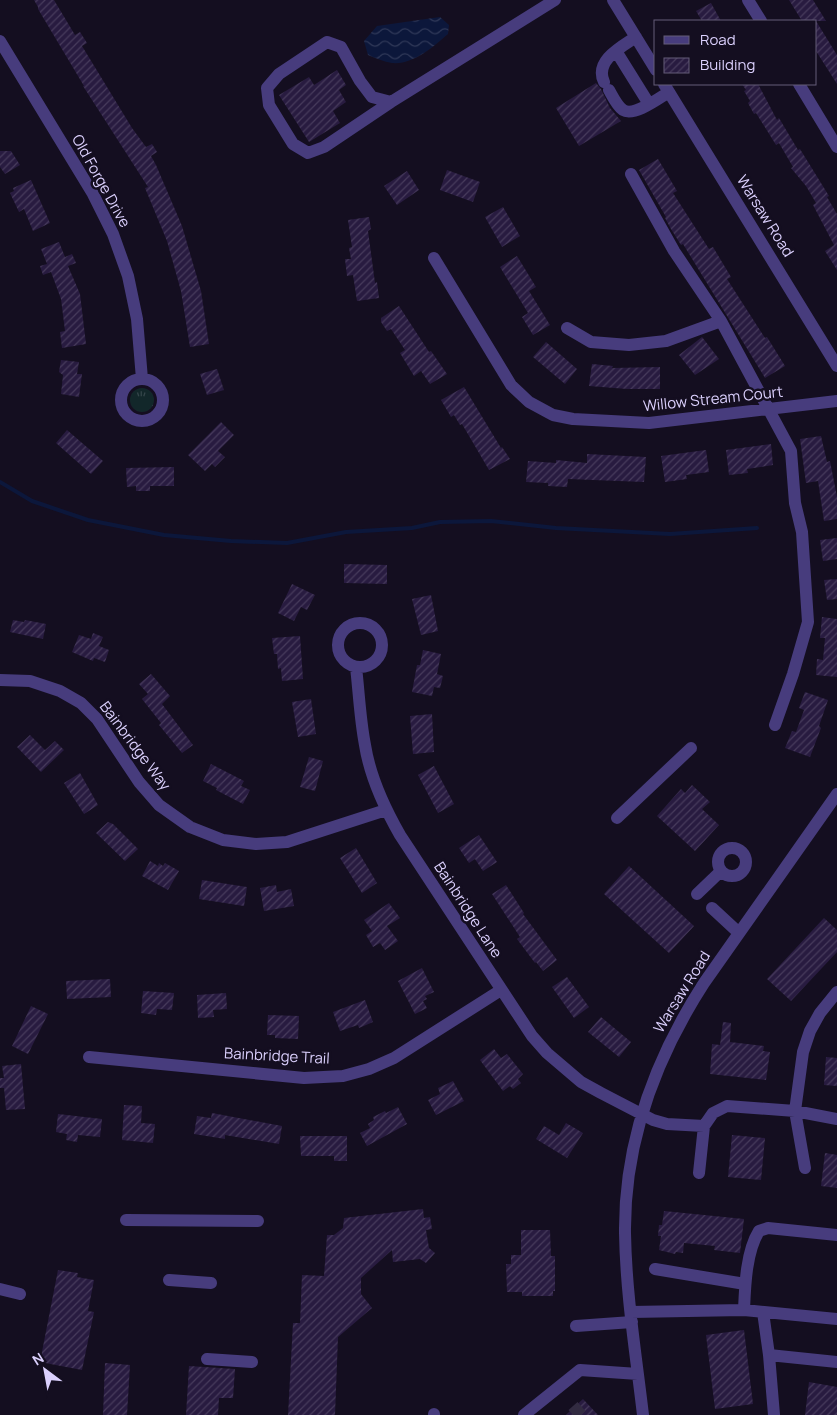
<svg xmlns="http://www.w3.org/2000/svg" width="837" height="1415" font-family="Manrope,sans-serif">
	<defs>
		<pattern id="grass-tufts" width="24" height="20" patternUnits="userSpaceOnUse" patternTransform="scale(1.25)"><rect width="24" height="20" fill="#12272a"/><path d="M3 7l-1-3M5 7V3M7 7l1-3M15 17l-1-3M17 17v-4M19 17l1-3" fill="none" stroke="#34454a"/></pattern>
		<pattern id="water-waves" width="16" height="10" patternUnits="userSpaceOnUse" patternTransform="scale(1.25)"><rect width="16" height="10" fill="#0c173b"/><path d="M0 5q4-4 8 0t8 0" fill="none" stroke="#2f3858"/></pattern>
		<pattern id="building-hatch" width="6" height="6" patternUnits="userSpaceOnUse" patternTransform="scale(1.25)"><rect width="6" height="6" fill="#281b40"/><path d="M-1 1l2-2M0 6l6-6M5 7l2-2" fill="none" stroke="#473b5c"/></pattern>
	</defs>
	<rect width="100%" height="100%" fill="#140e20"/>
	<path fill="url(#grass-tufts)" d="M130 400a12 12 0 1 1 24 0a12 12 0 1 1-24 0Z"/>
	<path fill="url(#water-waves)" d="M440,17L449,25L448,34C433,47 413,65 392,63C384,62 376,58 368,55L364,41L377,26Z"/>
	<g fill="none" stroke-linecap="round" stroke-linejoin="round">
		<path stroke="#0c173b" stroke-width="4" d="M0,482L32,501L88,520L164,535L231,541L287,543L346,532L412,528L440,522L491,521L556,528L670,534L757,528"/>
	</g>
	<path fill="url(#building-hatch)" d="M34,0H54L75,35L80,32L87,43L82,46L132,128L146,147L152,144L157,152L151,156L156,165L182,226L201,291L209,344L190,347L181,291L167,241L145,188L148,187L83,86H84L38,9V7Z
		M789,0H813L826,21H816L837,55V84L816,51V21H802Z
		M711,3L721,21H702L696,11Z
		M337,70L346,85L339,90L346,102L333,111L340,123L309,142L279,95L309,77L314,85Z
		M596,83L601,89L610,108L621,121L579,146L556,108Z
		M742,84H758L777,120L779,118L798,150L800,149L829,196L827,197L837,214V270L825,251L834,245L813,205L816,203L806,186L791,168L793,167L779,143L776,145L756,113L754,114L748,103L750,101L744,91L746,90Z
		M0,151H11L20,165L5,174L0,167Z
		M658,159L677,191L673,193L709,249L713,247L731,277L727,279L765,338L767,337L785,366L765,378L683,244L681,245L671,229L665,218L666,217L639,170Z
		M447,170L480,182L473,202L440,190Z
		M407,171L419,190L397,205L384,186Z
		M31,180L50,223L33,231L24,209L19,212L10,193L14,191L13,188Z
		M503,207L520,236L502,247L485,217Z
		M369,217L371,229L368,231L375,283L377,282L379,298L357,301L353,275L347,276L345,259H351L349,248L352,247L348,220Z
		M59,242L65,257L72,254L76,263L68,266L80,294L86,344L62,348L60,332L65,331L61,299L51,272L43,275L40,266L47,264L41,249Z
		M517,256L536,287L529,291L550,325L533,335L522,317L528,313L500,267Z
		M399,306L429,352L431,351L447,374L430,384L421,371L414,376L400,353L405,350L391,329L387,331L381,322V318Z
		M702,337L719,359L695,375L679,355Z
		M546,342L577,369L565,384L533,357Z
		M61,360L79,362L77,374H82L79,397L61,394L63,375L59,372Z
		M592,364L613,366L612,368L660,367V389H627L589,386Z
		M217,369L224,390L207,395L200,374Z
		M464,387L501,448L502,447L510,459L489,470L462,424L460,425L454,415L451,417L441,400Z
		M221,422L234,435L218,451L225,457L215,467L212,464L205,471L188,455Z
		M67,430L103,461L91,474L56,443Z
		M821,436L827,462L830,461L837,497V519L824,521L818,481L806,483L800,439Z
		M771,444L773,465L747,469L748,473L729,475L726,450Z
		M706,450L709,472L686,475L687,479L665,482L661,456Z
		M587,454L646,457L644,482L568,479L567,487L548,486V483L526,482L528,461L556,463V460L587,463Z
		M174,467V486H150V491H136V486L127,487L126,468Z
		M837,538V559L823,561L820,540Z
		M344,564L387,565V584L344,583Z
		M837,579V599L827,600L824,580Z
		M292,584L315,595L307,610L301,607L294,621L278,613Z
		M431,595L438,631L421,635L412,599Z
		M822,617L837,619V677L816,675L817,659L823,660L825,638H820Z
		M13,620L24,622L25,620L46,624L43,639L10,632Z
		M93,633L103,637L99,646L109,650L105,662L94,658L93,661L72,652L79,635L91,639Z
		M300,636L303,679L282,681L281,668L278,669L277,654H274L272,638Z
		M423,650L441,654L437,674L443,676L440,688L434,687L432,696L412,692L417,665H420Z
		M151,674L170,696L162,704L193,745L182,753L159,725L161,723L142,699L148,694L139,684Z
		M805,692L828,700L819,726L821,728L810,757L785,748L792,731L796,732L804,710L799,708Z
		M311,699L316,734L298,737L292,702Z
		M432,714L434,752L413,754L410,716Z
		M30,735L45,750L55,741L64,750L41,772L17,747Z
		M309,757L323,761L315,791L300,787Z
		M211,764L244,781L241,786L250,790L243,804L216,790L217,788L203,781Z
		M434,766L454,804L438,813L418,775Z
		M80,773L98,805L84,814L64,783Z
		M692,785L710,802L702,809L719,825L695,851L657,816L681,789L685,793Z
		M108,822L113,824L138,849L125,861L96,833Z
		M479,835L497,862L483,871L475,859L469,863L459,848Z
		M356,848L377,883L362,893L340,858Z
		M150,861L158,866L159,863L163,866L165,863L179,871L168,890L142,876Z
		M629,866L694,926L669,953L604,894Z
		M202,880L247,887L244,906L199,899Z
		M276,885L277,892L291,889L294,906L264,911L260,888Z
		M506,885L524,913L523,914L557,960L543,971L536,962L535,963L517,939L520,937L492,894Z
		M389,903L400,918L387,926L398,941L385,950L380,943L373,947L366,935L372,931L364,920Z
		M824,918L837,930V952L791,1001L767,979Z
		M422,968L434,992L425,996L427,999L423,1001L427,1008L415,1014L398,981Z
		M567,977L589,1007L574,1018L552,987Z
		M110,979L111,997L67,999L66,981Z
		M143,991L174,993L172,1010L157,1009L156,1015L141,1013Z
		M226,993L227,1009L213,1010L214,1017L198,1018L197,995Z
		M365,1000L373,1022L359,1028L358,1025L340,1031L333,1012Z
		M31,1006L48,1014L28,1054L12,1046Z
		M268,1015L299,1016L298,1039L275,1038V1035H267Z
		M601,1017L631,1042L619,1057L588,1032Z
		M723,1022L731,1023L730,1042L764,1046L763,1051L770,1052L766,1080L710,1074L712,1044L720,1045Z
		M494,1049L501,1058L507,1054L523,1074L518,1079L521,1083L513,1089L510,1086L503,1091L480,1060Z
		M826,1057L837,1058V1086L824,1085Z
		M21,1064L25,1109L6,1110L4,1088H0V1078H4L2,1066Z
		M453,1081L464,1101L436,1115L428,1100L440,1094L438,1088Z
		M124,1105L142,1106L141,1123L155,1124L153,1143L122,1140Z
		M398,1107L407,1124L367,1146L360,1133L370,1128L368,1124L374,1120L373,1117L385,1111L386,1113Z
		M212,1113L282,1126L279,1144L225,1135V1139L194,1134L197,1116L211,1118Z
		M58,1114L102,1119L100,1137L78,1135L77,1142L66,1140L67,1134L56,1132Z
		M566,1123L583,1133L567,1158L536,1139L544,1126L559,1135Z
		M732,1135L765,1138L761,1180L728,1177Z
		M300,1136H347V1161H334V1156H301Z
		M825,1153L837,1155V1188L821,1186Z
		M423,1209L424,1218L430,1217L432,1229L426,1230L429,1248L435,1253L426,1263L420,1259L393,1262L392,1250L361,1278V1294L372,1308L338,1337L335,1415H288L293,1323H300L302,1275L324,1276L327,1235H334L343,1228L344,1218Z
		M664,1211L744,1219L740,1253L714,1250L715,1246L684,1243L683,1253L676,1252L675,1254L659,1250L661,1236H658L659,1225H662Z
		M521,1230H550L551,1256H555V1291H553V1296H522V1292H507L506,1264H511V1255H521Z
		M58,1270L78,1273L77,1277L94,1280L88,1311L94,1312L82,1370L40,1362Z
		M744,1330L753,1404L715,1409L706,1335Z
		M105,1363L130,1365L127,1415H103Z
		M189,1366L235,1369L233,1398H219L218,1415H186Z
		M809,1382L837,1387V1415H805Z
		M583,1399L598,1415H566Z"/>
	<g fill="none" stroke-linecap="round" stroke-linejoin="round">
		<path stroke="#322b41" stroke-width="12" stroke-dasharray="12 6" stroke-linecap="butt" d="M573,1406L581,1415"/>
		<path stroke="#473c7d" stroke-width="12" d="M613,0L656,70
			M748,0L761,21
			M0,41L93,194L113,234L128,276L137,319L142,379
			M616,51L649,104
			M604,82C594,61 621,47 636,37
			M664,84L837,366
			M799,84L837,147
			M609,90C613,97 617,106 623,110C634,117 659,98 669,92
			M391,102L372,97L360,81L341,47L327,42L279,74L267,88L269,105L293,144L308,153L324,147L391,102L555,0
			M631,174L674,251L721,321L791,451L795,503L802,532L808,622L793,674L775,725
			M434,258L511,385L529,402L553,415L573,419L649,423L837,401
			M567,328L591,342L629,345L666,341L721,321
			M121 400a21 21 0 1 1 42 0a21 21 0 1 1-42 0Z
			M338 645a22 22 0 1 1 44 0a22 22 0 1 1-44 0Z
			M356,667C359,693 360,719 365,745C370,777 384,807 400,835L532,1036L547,1053L581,1082L601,1093L653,1120L667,1124L704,1126L713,1113L727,1106L795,1111L837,1119
			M0,680L30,681L60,691L81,703L97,719L139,782L159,805L190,827L223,840L256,844L287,842L386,810
			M617,818L691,748
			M718 862a14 14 0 1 1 28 0a14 14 0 1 1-28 0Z
			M697,894L721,871
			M712,908L739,933
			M89,1057L304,1078L343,1076L369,1069L394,1058L501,990
			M805,1168L795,1111L803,1052L810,1031L820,1013L837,992
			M699,1173L704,1126
			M126,1220L258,1221
			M655,1269L745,1284
			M169,1280L211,1283
			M0,1289L20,1294
			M744,1310C745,1286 746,1252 759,1231L768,1228L837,1235
			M631,1312L744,1310L837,1319
			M763,1312L769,1355L774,1415
			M576,1326L632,1322
			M769,1355L837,1362
			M207,1359L252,1362
			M434,1415V1414
			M524,1415L580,1370L638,1374
			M643,1415C636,1355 626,1294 625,1233C624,1142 655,1059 704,983L837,794"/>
	</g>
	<g text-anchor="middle" stroke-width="5" stroke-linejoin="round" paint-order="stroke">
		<g font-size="15" fill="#dbd0fd" stroke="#140e20">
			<text transform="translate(101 181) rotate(61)" y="5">Old Forge Drive</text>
			<text transform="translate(765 216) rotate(58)" y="5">Warsaw Road</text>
			<text transform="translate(713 399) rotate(-6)" y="5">Willow Stream Court</text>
			<text transform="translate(135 746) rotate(53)" y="5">Bainbridge Way</text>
			<text transform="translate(468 910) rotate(57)" y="5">Bainbridge Lane</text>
			<text transform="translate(682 992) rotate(-58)" y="5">Warsaw Road</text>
			<text transform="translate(277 1056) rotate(3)" y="5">Bainbridge Trail</text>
		</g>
	</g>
	<rect x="654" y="20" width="162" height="65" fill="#140e20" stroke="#645c78"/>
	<rect x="664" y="36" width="25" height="8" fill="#473c7d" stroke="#645c78"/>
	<text x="700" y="45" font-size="15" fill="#dbd0fd">Road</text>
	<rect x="664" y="58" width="25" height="15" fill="url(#building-hatch)" stroke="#645c78"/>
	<text x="700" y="70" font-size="15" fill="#dbd0fd">Building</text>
	<g transform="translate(45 1370) rotate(328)" stroke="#140e20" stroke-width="4" paint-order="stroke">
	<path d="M0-4L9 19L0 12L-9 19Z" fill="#dbd0fd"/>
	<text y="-8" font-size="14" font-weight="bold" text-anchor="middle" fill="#dbd0fd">N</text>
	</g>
</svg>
